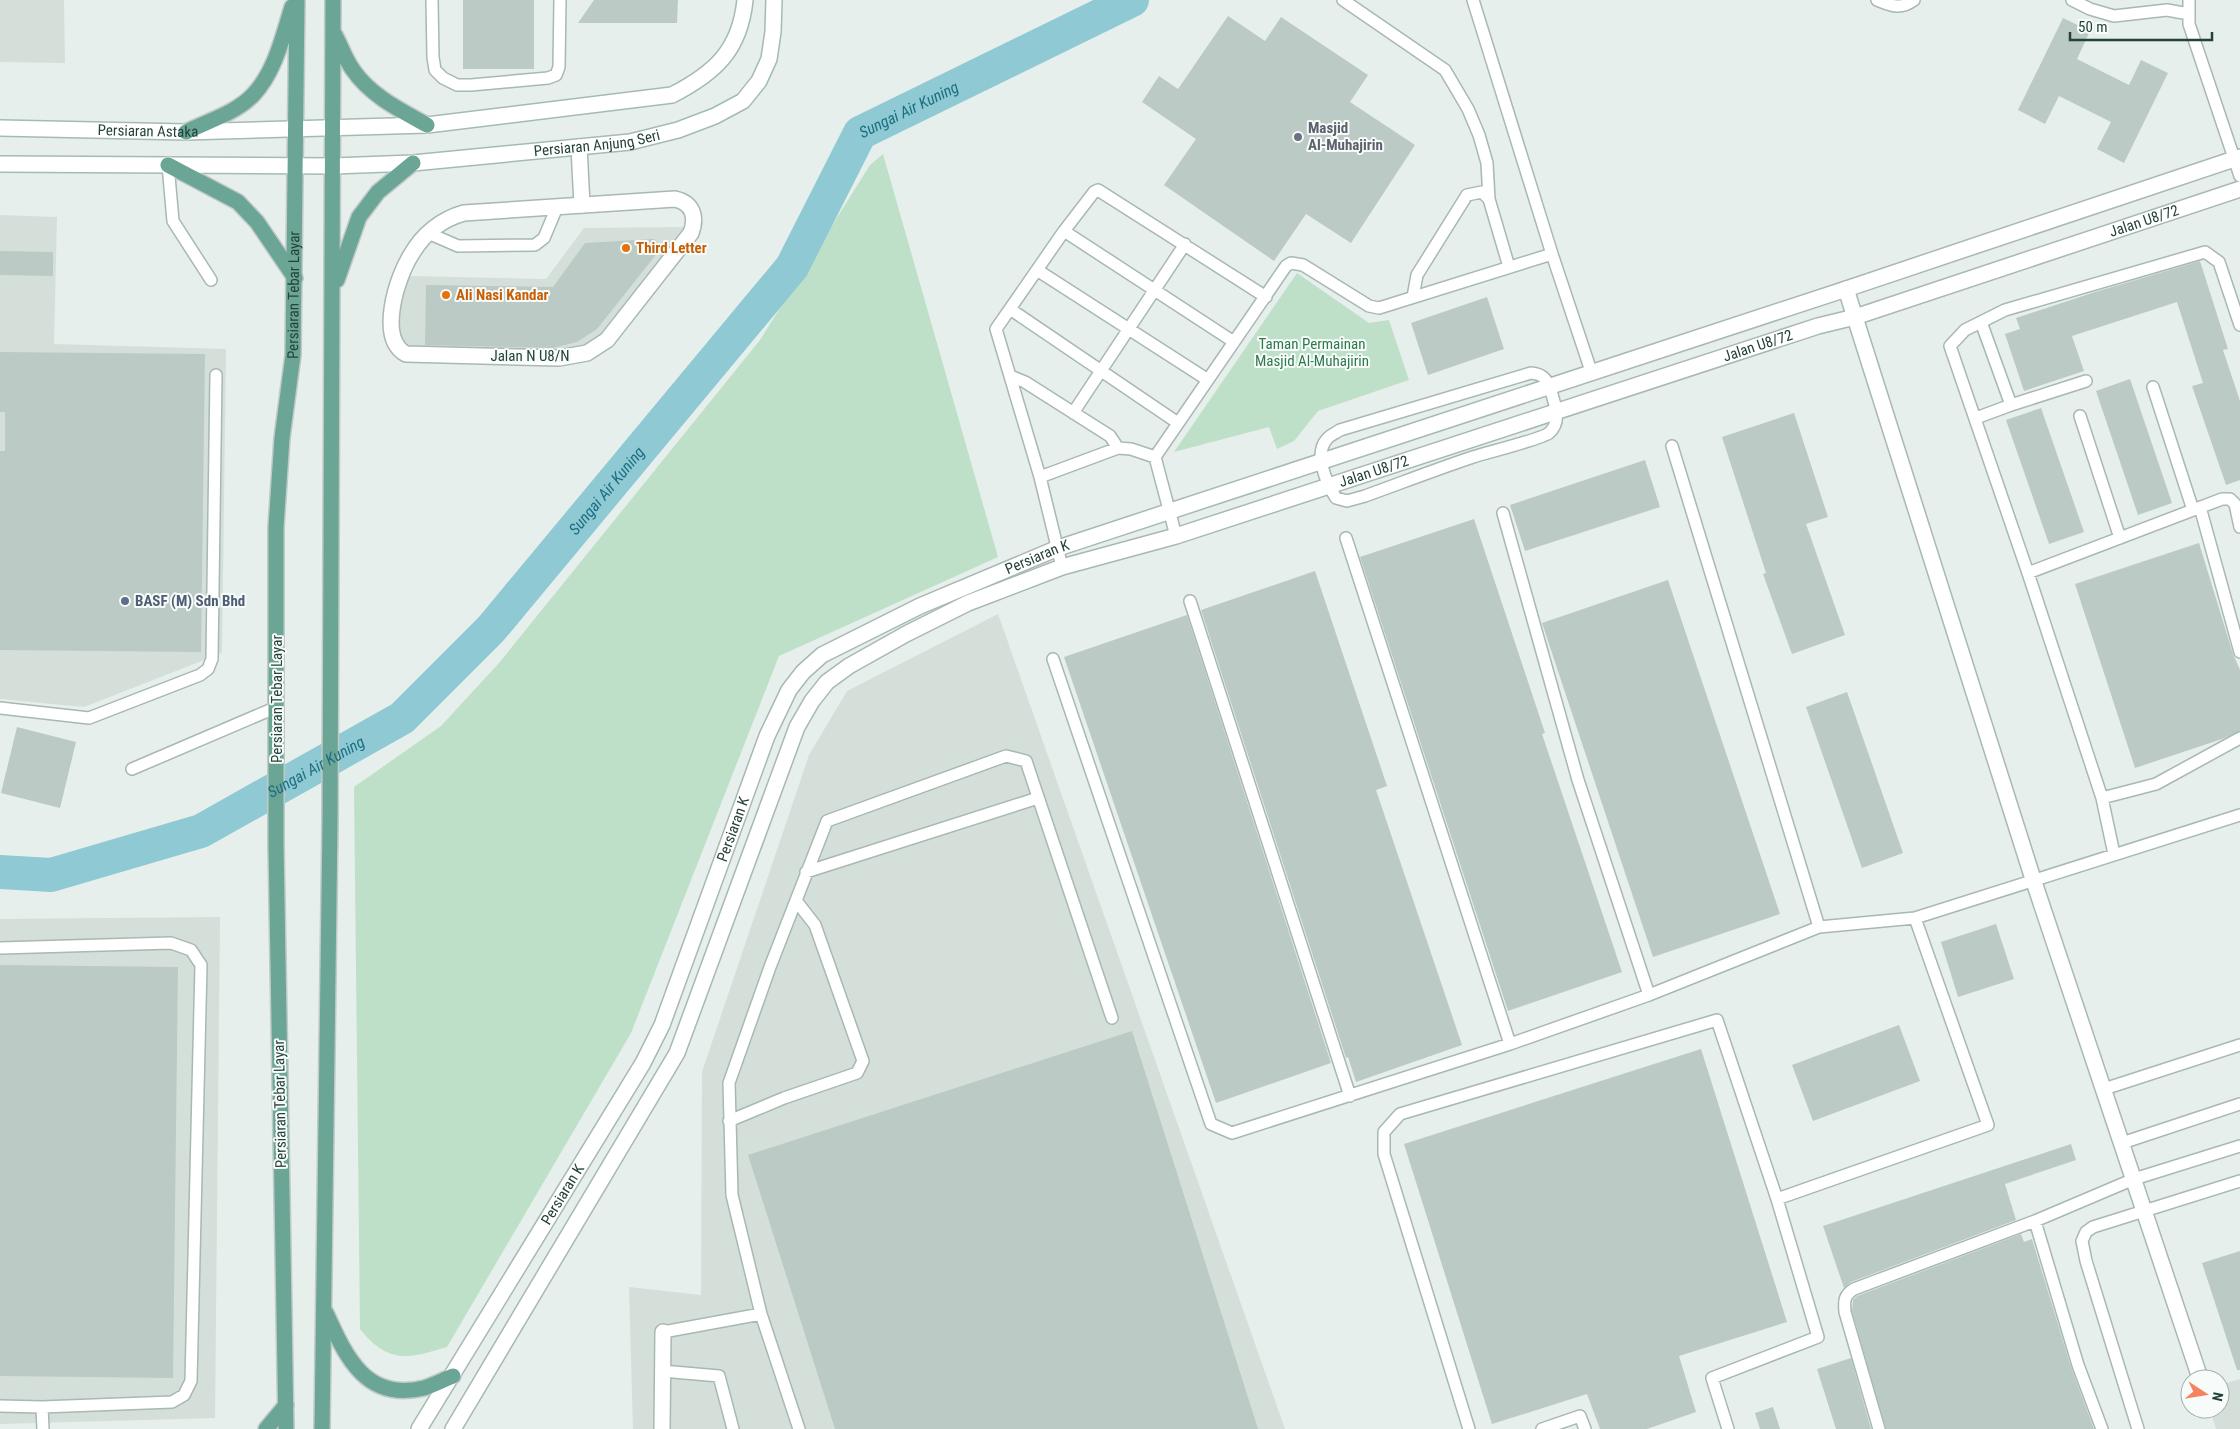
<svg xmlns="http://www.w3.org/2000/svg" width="2240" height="1429" font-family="'Roboto Condensed',sans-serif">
	<rect width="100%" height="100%" fill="#e6efeb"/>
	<path fill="#d4dfda" d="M0,0H64L65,63L0,62Z
		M0,215L57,217L54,344L226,349L222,653L84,707L0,699Z
		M685,227L598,339L584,347L561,350L407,347L401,340L398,320L402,300L409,276L546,279L584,228Z
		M998,614L1285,1429H633L629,1287L701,1295L702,1072L809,755L847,691Z
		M220,917L215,1418L0,1424V919Z
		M2240,1379V1429H2216L2210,1409H2220V1385Z"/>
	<path fill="#bfe0c8" d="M883,154L998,557L779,656L631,1033L447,1347C408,1359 388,1364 360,1329L354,787L441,726L499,663L760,340L870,165Z
		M1297,273L1369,323L1389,320L1409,380L1318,411L1294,441L1277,449L1269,427L1174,452Z"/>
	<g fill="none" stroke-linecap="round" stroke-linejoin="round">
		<path stroke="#8ec9d4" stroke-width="34" id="s1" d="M0,872L51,875L201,831L402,718L491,629L792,267L860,133L1132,0"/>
	</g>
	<path fill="#bbcac4" d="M463,0H534V69H463Z
		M594,0H678L677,23H578Z
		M1228,16L1265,41L1281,17L1368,75L1350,102L1415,145L1351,243L1306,214L1274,261L1164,185L1196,139L1142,102L1159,76L1178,89Z
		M2063,18L2090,31L2077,59L2129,85L2141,60L2168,73L2124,163L2097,149L2111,122L2059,96L2045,124L2018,110Z
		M654,239L662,247L597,329L577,342L553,348L425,345L426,285L553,287L585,243Z
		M0,251L53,252V276L0,275Z
		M2200,261L2228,349L2223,350L2240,401V480L2226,485L2192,386L2203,383L2177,302L2072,336L2084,371L2024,391L2005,334L2020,329L2016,318L2095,292Z
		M1487,297L1504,349L1428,375L1411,323Z
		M0,352L205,354L201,652L0,650V451H5V412H0Z
		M2130,379L2172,503L2138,515L2096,391Z
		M2041,408L2084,532L2049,544L2006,420Z
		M1794,413L1828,517L1806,524L1845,635L1792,654L1763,574L1766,573L1722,437Z
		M1645,460L1660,507L1525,551L1510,505Z
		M1474,519L1545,733L1542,734L1622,972L1508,1011L1360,557Z
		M2199,543L2233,654L2240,670V731L2222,739L2135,768L2075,584Z
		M1315,571L1387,786L1376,790L1462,1045L1356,1082L1348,1057L1346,1058L1201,610Z
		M1668,580L1780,914L1653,957L1542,623Z
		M1187,615L1331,1063L1216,1103L1064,657Z
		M1847,692L1903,853L1862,868L1806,707Z
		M17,727L76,742L60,808L1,793Z
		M1996,924L2014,979L1958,997L1941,942Z
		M0,965L178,967L173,1378L0,1376Z
		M1899,1025L1920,1081L1813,1121L1792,1065Z
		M1132,1031L1258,1429H835L748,1155Z
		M1701,1049L1787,1322L1679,1356L1696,1412L1647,1429H1600L1587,1394L1492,1424L1404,1144Z
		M2071,1144L2076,1160L2005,1184L2016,1220L1851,1282L1844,1288L1823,1226Z
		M2021,1234L2024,1242L2032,1239L2071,1367L2094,1429H1886L1852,1311L1853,1300L1857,1296Z
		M2240,1251V1370H2237L2202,1263Z
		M1851,1358L1871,1429H1836L1817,1369Z
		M1773,1407L1780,1429H1760L1755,1413Z"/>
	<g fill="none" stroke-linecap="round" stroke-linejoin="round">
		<g stroke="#a8b8b2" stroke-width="14">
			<path id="lane" d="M432,0L433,57L435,70L443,78L457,85H471L548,78L556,75L559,67L560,0
				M1343,0L1445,70L1468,109L1479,135L1487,163L1489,199
				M1473,0L1552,254L1591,371
				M1877,0C1891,6 1901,10 1914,0
				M2072,0L2090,9L2114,16L2167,10L2189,14
				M2189,0V24L2240,176
				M168,165L173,221L211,280
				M1064,231L1234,342
				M428,233L458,246L535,245L544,238L557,207
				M1037,270L1208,380
				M1413,297L1417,275L1467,195L1482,192L1489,199L1509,267
				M1010,309L1178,423
				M1981,322L2011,405L2086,381
				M1531,373C1543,374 1547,379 1551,391C1555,405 1562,422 1549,433C1542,439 1485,453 1473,457C1437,469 1401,483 1365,496L1347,501L1336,498C1327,484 1313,454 1327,439C1330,435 1336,433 1340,430Z
				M1010,376L1025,382L1110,436L1118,448
				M2153,387L2193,510
				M1073,413L1185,244
				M2080,416L2120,538
				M1976,418L2011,405
				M1040,477L1118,448L1131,449L1155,457
				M2200,507L2240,652
				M1503,513L1578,780L1649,995
				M1176,536L1155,457L1286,266L1291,263L1303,265L1369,306L1379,308L1552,254
				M1346,538L1510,1044
				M1062,567L1040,477L996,329L1064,231L1094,192L1098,190L1266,297
				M2028,573L2222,499H2230L2235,504L2240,527
				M1190,601L1350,1096
				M1053,659L1211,1124L1232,1133L1510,1044L1649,995L1819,927L1672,446
				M0,708L89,718L200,675L208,669L212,659L216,375
				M132,769L277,707
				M2102,798L2156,784L2240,738
				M2114,854L2102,798L2028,573L1950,346L1965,330L2005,310L2205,252L2219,262L2240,325
				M806,872L1038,798
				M1819,927L1915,918
				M0,948L171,943L191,950L201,965L191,1381L184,1395L172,1402L42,1407L0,1406
				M2104,1089L2240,1045
				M729,1121L784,1098L857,1073L863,1061L815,925L797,902
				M2122,1143L2240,1104
				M1777,1199L1988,1125L1915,918L2240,815
				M761,1314L732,1195L729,1083L770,967L827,821L1006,756L1026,761L1112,1018
				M663,1332L761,1314L799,1429
				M662,1371L719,1376L733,1429
				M42,1407L43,1429
				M1469,1429L1384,1154V1132L1400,1114L1717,1020L1777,1199L1818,1337L1712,1378L1728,1429
				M1542,1429L1580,1416L1585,1429
				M1879,1429L1845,1312C1844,1301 1844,1295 1854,1289L2035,1221
				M2102,1429L2078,1365L2035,1221L2134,1179L2240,1146
				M2138,1429L2086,1261L2082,1241L2086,1232L2093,1227L2240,1181"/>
		</g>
		<g stroke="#a8b8b2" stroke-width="18">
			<g id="street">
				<path d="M579,147L582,205"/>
				<path d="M675,199C693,203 697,217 691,233L607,340L587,353L559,358L406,354C377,338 397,277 411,255C423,234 442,219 464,213Z"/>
				<path d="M1846,289L2033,879L2200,1378"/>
				<path id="s2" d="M419,1429L643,1063L662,1025L767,736L789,690L803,672L822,655L920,606L1058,548L1846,289L2240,157"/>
				<path id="s3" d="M453,1429L677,1053L797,727L812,701L827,682L849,666L906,634L968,603L1062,567L1176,536L1818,326L1855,317L2240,189"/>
				<path d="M662,1429L663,1332"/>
			</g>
		</g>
		<g stroke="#a4bbb3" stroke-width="18">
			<g id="secondary">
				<path id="s4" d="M0,128L186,132L427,125L672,95C715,73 740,50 745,0"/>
				<path id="s5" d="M0,164L333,166L413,163L630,142L678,130L715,116L743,101L759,81L769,59L773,32L774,0"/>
			</g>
		</g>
		<g stroke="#c2cac8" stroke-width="18">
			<g id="primary">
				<path d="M335,35C341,46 345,59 353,70C371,96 400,110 427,125"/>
				<path d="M186,132C208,121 236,113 253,95C275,72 283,36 292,7"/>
				<path d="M168,165L238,202L257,222L295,278"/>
				<path d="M337,280L359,217L378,192L413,163"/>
				<path d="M326,1313C346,1357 366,1402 424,1388C434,1385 443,1380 453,1376"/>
				<path d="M266,1429L286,1405"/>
				<path id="s6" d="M286,1429L276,844V527L282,438L293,355L297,0"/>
				<path d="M322,1429L330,822L333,0"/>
			</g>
		</g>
		<use href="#lane" stroke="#fff" stroke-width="11"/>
		<use href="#street" stroke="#fff" stroke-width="15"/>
		<use href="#secondary" stroke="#fff" stroke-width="15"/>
		<use href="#primary" stroke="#6aa596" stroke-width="15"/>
	</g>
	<circle fill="#6b7280" stroke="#f7fbf9" stroke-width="2" cx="1298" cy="137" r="5"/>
	<g fill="#e8710a" stroke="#f7fbf9" stroke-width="2">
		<circle cx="626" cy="248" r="5"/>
		<circle cx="446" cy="295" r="5"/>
	</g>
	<circle fill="#5c6f8a" stroke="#f7fbf9" stroke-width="2" cx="125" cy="601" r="5"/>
	<g text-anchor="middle" stroke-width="4" stroke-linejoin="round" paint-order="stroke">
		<g font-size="15" font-weight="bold" fill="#5b616d" stroke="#f7fbf9" text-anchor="start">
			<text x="1308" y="133">Masjid<tspan x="1308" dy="17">Al-Muhajirin</tspan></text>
		</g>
		<g font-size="15" fill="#24423a" stroke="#f7fbf9">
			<text dy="5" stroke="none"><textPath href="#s4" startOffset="148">Persiaran Astaka</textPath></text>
			<text dy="5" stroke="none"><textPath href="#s5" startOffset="598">Persiaran Anjung Seri</textPath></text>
			<text dy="5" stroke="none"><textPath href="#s3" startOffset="2238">Jalan U8/72</textPath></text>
			<text dy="5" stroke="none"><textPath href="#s6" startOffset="1135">Persiaran Tebar Layar</textPath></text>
			<text dy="5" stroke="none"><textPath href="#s3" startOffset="1832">Jalan U8/72</textPath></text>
			<text x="530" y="361">Jalan N U8/N</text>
			<text dy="5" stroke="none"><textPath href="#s3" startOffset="1428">Jalan U8/72</textPath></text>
			<text dy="5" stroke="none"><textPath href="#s2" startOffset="1115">Persiaran K</textPath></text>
			<text transform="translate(277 699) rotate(-90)" y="5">Persiaran Tebar Layar</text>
			<text dy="5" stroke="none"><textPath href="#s2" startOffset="680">Persiaran K</textPath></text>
			<text transform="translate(280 1104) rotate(-91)" y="5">Persiaran Tebar Layar</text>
			<text dy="5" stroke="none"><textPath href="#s2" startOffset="275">Persiaran K</textPath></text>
		</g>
		<g font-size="15" font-weight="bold" fill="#c56008" stroke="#f7fbf9" text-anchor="start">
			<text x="636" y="253">Third Letter</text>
			<text x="456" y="300">Ali Nasi Kandar</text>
		</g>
		<g font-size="15" fill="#2d7a4b" stroke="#f7fbf9">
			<text x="1312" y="349">Taman Permainan<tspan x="1312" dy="17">Masjid Al-Muhajirin</tspan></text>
		</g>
		<g font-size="15" font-weight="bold" fill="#4e5e75" stroke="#f7fbf9" text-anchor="start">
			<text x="135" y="606">BASF (M) Sdn Bhd</text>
		</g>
		<g font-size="16" font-style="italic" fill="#1c6f80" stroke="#f7fbf9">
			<text dy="6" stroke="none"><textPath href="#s1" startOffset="1239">Sungai Air Kuning</textPath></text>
			<text dy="6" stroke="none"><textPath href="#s1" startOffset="744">Sungai Air Kuning</textPath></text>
			<text dy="6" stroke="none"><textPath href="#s1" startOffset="339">Sungai Air Kuning</textPath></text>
		</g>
	</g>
	<g transform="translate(2205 1394) rotate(102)"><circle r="24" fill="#f7fbf9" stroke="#a3b1ad"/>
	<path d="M0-4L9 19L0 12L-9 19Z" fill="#f4845f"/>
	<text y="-8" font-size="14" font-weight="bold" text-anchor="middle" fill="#24423a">N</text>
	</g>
	<path d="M2070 32v8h142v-8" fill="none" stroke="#24423a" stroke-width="2.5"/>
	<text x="2078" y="32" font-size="15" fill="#24423a" stroke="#f7fbf9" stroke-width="4" paint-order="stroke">50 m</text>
</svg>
